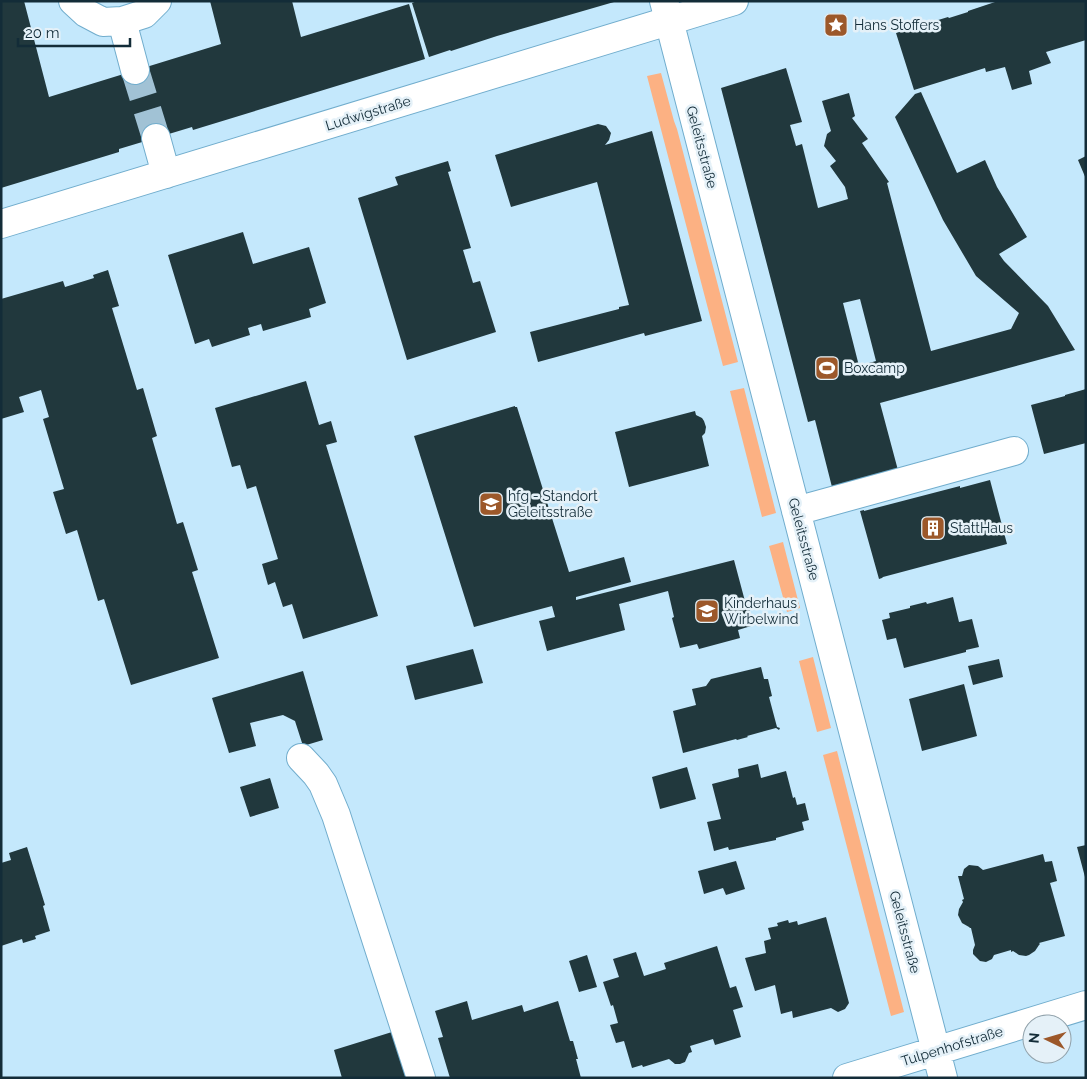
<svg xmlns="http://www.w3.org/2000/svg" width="1087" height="1079" font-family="Raleway,sans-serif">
	<rect width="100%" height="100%" fill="#c4e8fc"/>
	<path fill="#fcb183" d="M661,73L674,121L677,129L738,362L723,366L647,76Z
		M744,388L776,513L762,517L730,391Z
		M783,542L800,608L787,612L769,546Z
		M813,657L831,728L817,732L799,661Z
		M837,751L904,1012L891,1016L823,755Z"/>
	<path fill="#21383d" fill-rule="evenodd" d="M1,1H24L49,97L221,44L210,1H292L301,37L409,4L425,59L193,130L192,127L119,149V152L1,188Z
		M417,1H613L614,2L497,36L451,51L450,50L429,57L412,3Z
		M998,1H1086V40L1046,52L1051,63L1029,71L1032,84L1012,90L1005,67L986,72L985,68L914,90L896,33L948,17L949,18L968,12V11Z
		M786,68L802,122L790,125L796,146L802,144L818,208L848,199L845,187L830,166L836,161L824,146L827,134L831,131L822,101L849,93L855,116L852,118L868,139L862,143L889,182L887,183L931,351L1011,329L1019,313L976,276L943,220L895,117L915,94L921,92L957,173L985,160L997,187L1027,237L999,254L1004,261L1048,306L1075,350L880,403L899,474L833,491L815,420L808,422L721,88ZM860,299L876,361L859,366L843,303Z
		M598,124L606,126L611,133L609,140L605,145L652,131L702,321L645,336L644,333L538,362L530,332L619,309V307L629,305L597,182L511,207L495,155Z
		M1086,156V179L1078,160Z
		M448,161L451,171L448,172L471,248L463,250L473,283L480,281L496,332L407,360L358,198L398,185L395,177Z
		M243,232L253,264L309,247L326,303L309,309L311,317L263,331L261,324L248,328L250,335L212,347L209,339L195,344L168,255Z
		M108,270L119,306L112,308L137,390L143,388L157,436L152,438L177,524L183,522L198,570L192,572L219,658L131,685L104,599L98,601L77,530L66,534L53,492L64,489L43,419L49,417L41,390L19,397L24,412L1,419V299L63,281L65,287L94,278L93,275Z
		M306,381L319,425L331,421L337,442L326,445L378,616L303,639L292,604L283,607L275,582L268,585L262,564L278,559L256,486L247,489L240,465L232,467L215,408Z
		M1086,389V443L1044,454L1031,405L1065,396V395Z
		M515,406V407H517L569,572L624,557L631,582L576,597V600L734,560L746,605L748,604L752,621H750L751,626L738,630L740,638L699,649L697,644L680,648L672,618L674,617L668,591L619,604L625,630L547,651L539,621L555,617L552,606L474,627L414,436Z
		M695,411L696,415L702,418L704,421L706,427L705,433L702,436L709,466L629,487L615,432Z
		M990,480L1007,544L883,577L882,578L879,579L860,511L864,510V511L960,486V488Z
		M953,597L959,622L972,619L979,647L966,650V652L904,668L896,638L887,640L882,620L890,618L889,613L910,608V606L926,602L927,604Z
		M473,649L483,683L415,700L406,666Z
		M999,659L1003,677L973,685L968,666Z
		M761,667L764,679H768L772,696L769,697L777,727L780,728L779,730L776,728L747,736L748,737L737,740L736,739L683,753L673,711L696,705L692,689L706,686L711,679Z
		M303,671L323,740L303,746L295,721L283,715L250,723L256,746L229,753L212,698Z
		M964,684L977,736L922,751L909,699Z
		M758,764L761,778L786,771L793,798L795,797L797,805L805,803L809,820L802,822L804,830L776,838V840L729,850L728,847L714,851L707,822L721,819L712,784L739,777L738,769Z
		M687,767L696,799L660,809L652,777Z
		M270,778L279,808L250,817L240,787Z
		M1086,845V877H1085L1077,847Z
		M27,847L45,905L43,906L50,931L35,936L36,939L23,943L22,939L1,946V863L11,860L9,853Z
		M1043,854L1045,862L1052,861L1057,881L1050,883L1065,936L1039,943L1040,944L1039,945L1035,951L1029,955L1026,956L1019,955L1013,951L1011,952V950L994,955L992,959L986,962L980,961L973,954V950L975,945L971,928H970L969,927L962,923L958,915L959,909L963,902L962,900L964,899L958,876H962L964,869L969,865L978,866L983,870Z
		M736,861L745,889L726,895L723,888L704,894L698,871Z
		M826,917L849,1003L845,1009L838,1012L831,1008L793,1018L792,1011L781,1014L775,985L755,991L745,958L766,953L764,941L771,939L768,928L778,926L777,923L788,920L789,923L797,921L798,925Z
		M717,946L730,988L736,986L743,1007L733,1010L741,1037L715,1045L713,1039L690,1046L692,1052L689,1053L685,1062L680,1064H675L669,1059L643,1067L642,1065L632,1068L624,1041L616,1043L610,1025L618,1023L613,1005L611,1006L603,982L619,977L613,959L636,952L644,976L666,969L664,963Z
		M587,955L597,987L579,992L569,961Z
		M467,1001L472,1020L522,1005L524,1012L558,1001L570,1041H573L578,1059H576L581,1078H450L438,1038L443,1037L435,1011Z
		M392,1032L406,1078H342L334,1050Z"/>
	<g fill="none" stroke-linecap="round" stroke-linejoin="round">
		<path stroke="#a1c2d5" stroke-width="28" stroke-dasharray="28 14" stroke-linecap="butt" d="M135,70L156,138"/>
		<g stroke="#71adcd" stroke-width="30">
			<path id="minor" d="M73,1L86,13L103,22L122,21L144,14L157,1
				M664,1L943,1078
				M122,21L135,70
				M156,138L166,174
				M1,224L734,1
				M796,511L1014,451
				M301,758L316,774L323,784L336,815L421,1078
				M847,1078L1086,1005"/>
		</g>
		<use href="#minor" stroke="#fff" stroke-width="28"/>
	</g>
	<defs>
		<g id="sight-square" transform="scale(1.25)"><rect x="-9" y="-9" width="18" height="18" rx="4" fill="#9c582a" stroke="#e5f1f8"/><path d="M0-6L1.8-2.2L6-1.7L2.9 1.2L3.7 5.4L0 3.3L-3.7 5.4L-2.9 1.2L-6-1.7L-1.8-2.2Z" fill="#fff"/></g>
		<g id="stadium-square" transform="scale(1.25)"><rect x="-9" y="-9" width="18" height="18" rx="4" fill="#9c582a" stroke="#e5f1f8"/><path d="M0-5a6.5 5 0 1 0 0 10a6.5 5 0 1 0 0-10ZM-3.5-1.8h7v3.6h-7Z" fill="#fff"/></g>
		<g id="university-square" transform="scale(1.25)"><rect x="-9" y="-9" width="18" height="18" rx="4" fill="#9c582a" stroke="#e5f1f8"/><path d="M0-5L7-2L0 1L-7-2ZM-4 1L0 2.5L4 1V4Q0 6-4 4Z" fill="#fff"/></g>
		<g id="building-square" transform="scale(1.25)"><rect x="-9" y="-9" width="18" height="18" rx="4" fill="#9c582a" stroke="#e5f1f8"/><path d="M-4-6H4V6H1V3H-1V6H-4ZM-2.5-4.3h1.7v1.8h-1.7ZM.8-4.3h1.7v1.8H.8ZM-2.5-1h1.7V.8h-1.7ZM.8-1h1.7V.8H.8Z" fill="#fff"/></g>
		<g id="school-square" transform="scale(1.25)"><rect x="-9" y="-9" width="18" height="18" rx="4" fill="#9c582a" stroke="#e5f1f8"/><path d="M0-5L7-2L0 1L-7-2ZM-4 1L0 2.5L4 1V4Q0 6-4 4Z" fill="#fff"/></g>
	</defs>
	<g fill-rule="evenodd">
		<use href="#sight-square" x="836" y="25"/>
		<use href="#stadium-square" x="827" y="368"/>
		<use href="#university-square" x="491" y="504"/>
		<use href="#building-square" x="933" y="528"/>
		<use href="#school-square" x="707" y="611"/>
	</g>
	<g text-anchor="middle" stroke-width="5" stroke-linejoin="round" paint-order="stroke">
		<g font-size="14" fill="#132c38" stroke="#e5f1f8" text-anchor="start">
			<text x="854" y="30">Hans Stoffers</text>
			<text x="844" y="373">Boxcamp</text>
			<text x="508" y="501">hfg - Standort<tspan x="508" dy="16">Geleitsstraße</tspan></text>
			<text x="950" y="533">StattHaus</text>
			<text x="724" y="608">Kinderhaus<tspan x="724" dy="16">Wirbelwind</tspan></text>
		</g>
		<g font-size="14" fill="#132c38" stroke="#e5f1f8">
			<text transform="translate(368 113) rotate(-17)" y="5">Ludwigstraße</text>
			<text transform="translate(702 147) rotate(75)" y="5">Geleitsstraße</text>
			<text transform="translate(804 539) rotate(75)" y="5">Geleitsstraße</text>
			<text transform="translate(905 932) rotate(75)" y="5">Geleitsstraße</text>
			<text transform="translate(952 1046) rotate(-17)" y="5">Tulpenhofstraße</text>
		</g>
	</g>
	<rect width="1087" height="1079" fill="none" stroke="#132c38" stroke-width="5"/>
	<g transform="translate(1047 1039) rotate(275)"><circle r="24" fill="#e5f1f8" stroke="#91a2ab"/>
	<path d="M0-4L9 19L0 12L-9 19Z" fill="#9c582a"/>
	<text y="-8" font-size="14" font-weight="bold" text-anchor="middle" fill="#132c38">N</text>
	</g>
	<path d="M18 38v8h112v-8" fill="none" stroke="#132c38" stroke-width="2.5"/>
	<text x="25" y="38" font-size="15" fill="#132c38" stroke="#e5f1f8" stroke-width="4" paint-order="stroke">20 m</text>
</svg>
